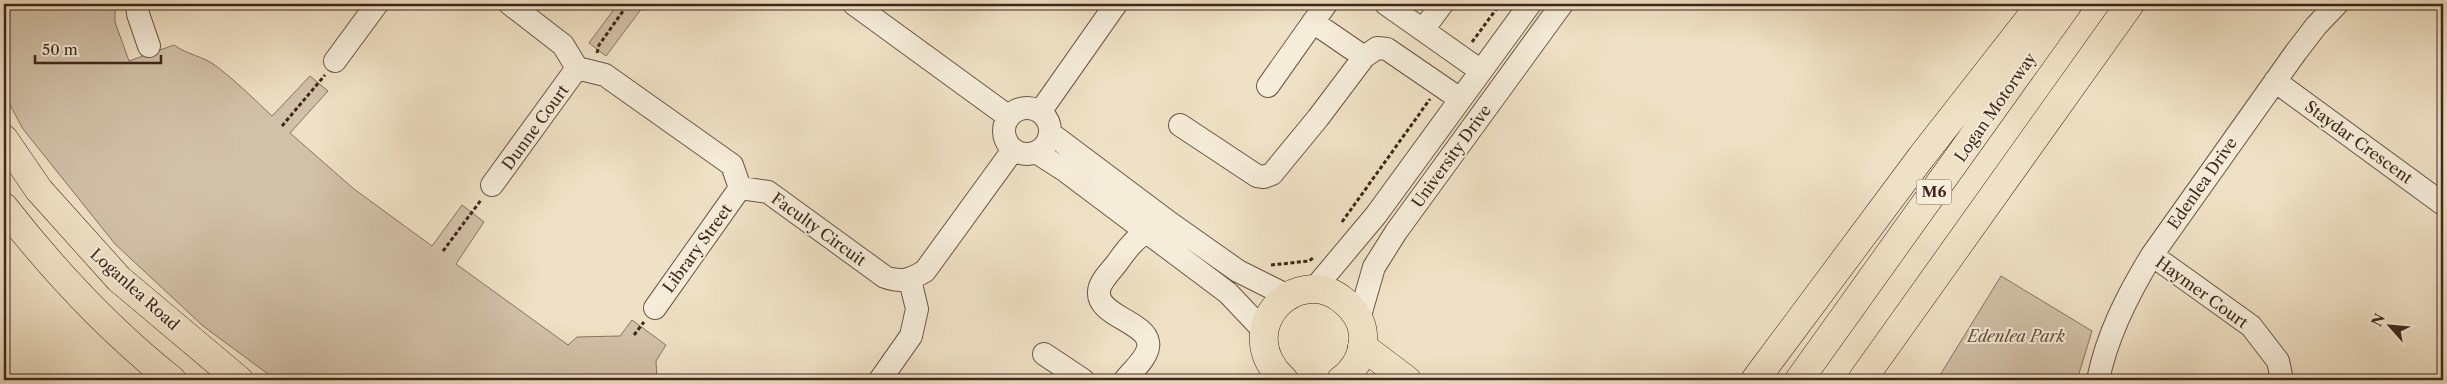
<svg xmlns="http://www.w3.org/2000/svg" width="2447" height="384" font-family="'Libre Caslon Text',serif">
	<rect width="100%" height="100%" fill="#efe1c5"/>
	<filter id="stains"><feTurbulence type="fractalNoise" baseFrequency=".004" numOctaves="4"/><feColorMatrix values="0 0 0 0 .2 0 0 0 0 .09 0 0 0 0 .02 0 0 0 .5 -.17"/></filter>
	<radialGradient id="worn" r=".72"><stop offset=".6" stop-color="#630" stop-opacity="0"/><stop offset="1" stop-color="#630" stop-opacity=".3"/></radialGradient>
	<path fill="#d1c1a8" stroke="#887461" d="M4,4H115V22L129,61L174,45C188,55 203,56 216,66C236,81 254,99 272,116L310,76L328,91L290,133L354,189L432,246L462,205L484,222L456,264L568,345L577,337L620,336L632,320L666,345L656,361L657,380H276L203,326L115,244L23,129L4,94Z
		M618,4H645L606,56L589,43Z
		M2001,276L2092,331L2077,380H1937Z"/>
	<g fill="none" stroke-linecap="round" stroke-linejoin="round">
		<g stroke="#6a5645" stroke-width="24">
			<path id="minor" d="M137,4L138,14L149,46
				M510,4L563,45L577,68L605,75L732,165L740,188L768,192L885,277C902,283 910,280 925,271L1013,150
				M854,4L1009,117
				M1386,4L1481,71
				M1313,22L1364,57
				M1423,30L1442,4
				M335,61L377,4
				M2275,81L2443,204
				M1268,86L1326,4
				M1004 131a23 23 0 1 1 46 0a23 23 0 1 1-46 0Z
				M1040,112L1116,4
				M1180,125L1257,176L1264,177L1272,174L1318,118L1364,57L1377,48L1387,49L1460,99
				M1050,133L1170,223L1238,271L1288,296
				M1036,152L1064,170L1228,293L1264,331
				M492,185L577,68
				M2152,255L2251,326L2278,361L2282,380
				M1314,289L1376,215L1530,4
				M655,308L740,188
				M1359,319L1374,267L1396,232L1562,4
				M1044,354L1083,380
				M880,380L911,336L917,309L910,280
				M1125,380C1132,371 1151,355 1148,342C1145,322 1097,315 1099,292C1099,282 1111,271 1117,263C1129,246 1139,233 1159,226
				M2098,380C2107,335 2128,294 2152,255L2296,52L2316,26L2337,4"/>
		</g>
		<g stroke="#3e271a" stroke-width="29">
			<path id="major" d="M4,139L39,190L119,279L239,380
				M4,207C54,271 108,329 172,380
				M1284,380C1229,329 1298,260 1345,302C1354,310 1362,321 1363,334C1364,353 1356,369 1341,380"/>
		</g>
		<g stroke="#3e271a" stroke-width="29">
			<path id="highway" d="M1362,346L1407,380
				M1755,380L1922,156L2041,4
				M1799,380L2068,4
				M1862,380L2130,4"/>
		</g>
		<path stroke="#3e271a" stroke-width="3" stroke-dasharray="4 2.5" stroke-linecap="butt" d="M1472,42L1500,4
			M597,53L599,45L628,4
			M282,126L325,75
			M1342,222L1430,99
			M443,251L481,200
			M1271,265L1309,261L1313,258
			M634,335L644,322"/>
		<use href="#minor" stroke="#f5ecd9" stroke-width="22"/>
		<use href="#major" stroke="#efe1c5" stroke-width="28"/>
		<use href="#highway" stroke="#efe1c5" stroke-width="28"/>
	</g>
	<g text-anchor="middle" stroke-width="4" stroke-linejoin="round" paint-order="stroke">
		<rect fill="#f5ecd9" stroke="#756253" stroke-width="1" x="1916.5" y="179.5" width="35" height="25" rx="4"/>
		<g font-size="15" font-weight="bold" fill="#3e271a">
			<text x="1934" y="197">M6</text>
		</g>
		<g font-size="16" fill="#3e271a" stroke="#f5ecd9">
			<text transform="translate(1995 107) rotate(-55)" y="6">Logan Motorway</text>
			<text transform="translate(535 127) rotate(-54)" y="6">Dunne Court</text>
			<text transform="translate(2359 142) rotate(36)" y="6">Staydar Crescent</text>
			<text transform="translate(1451 156) rotate(-54)" y="6">University Drive</text>
			<text transform="translate(2202 183) rotate(-55)" y="6">Edenlea Drive</text>
			<text transform="translate(819 229) rotate(36)" y="6">Faculty Circuit</text>
			<text transform="translate(697 248) rotate(-54)" y="6">Library Street</text>
			<text transform="translate(135 289) rotate(42)" y="6">Loganlea Road</text>
			<text transform="translate(2202 292) rotate(36)" y="6">Haymer Court</text>
		</g>
		<g font-size="16" font-style="italic" fill="#634e3e" stroke="#f5ecd9">
			<text x="2016" y="342">Edenlea Park</text>
		</g>
	</g>
	<rect width="2447" height="384" fill="none" stroke="#efe1c5" stroke-width="20"/>
	<rect x="5" y="5" width="2437" height="374" fill="none" stroke="#3e271a" stroke-width="2.5"/>
	<rect x="10" y="10" width="2427" height="364" fill="none" stroke="#3e271a"/>
	<g transform="translate(2390 326) rotate(297)" stroke="#f5ecd9" stroke-width="4" paint-order="stroke">
	<path d="M0-4L9 19L0 12L-9 19Z" fill="#3e271a"/>
	<text y="-8" font-size="14" font-weight="bold" text-anchor="middle" fill="#3e271a">N</text>
	</g>
	<path d="M35 55v8h126v-8" fill="none" stroke="#3e271a" stroke-width="2.5"/>
	<text x="42" y="55" font-size="15" fill="#3e271a" stroke="#f5ecd9" stroke-width="4" paint-order="stroke">50 m</text>
	<rect width="100%" height="100%" filter="url(#stains)"/>
	<rect width="100%" height="100%" fill="url(#worn)"/>
</svg>
